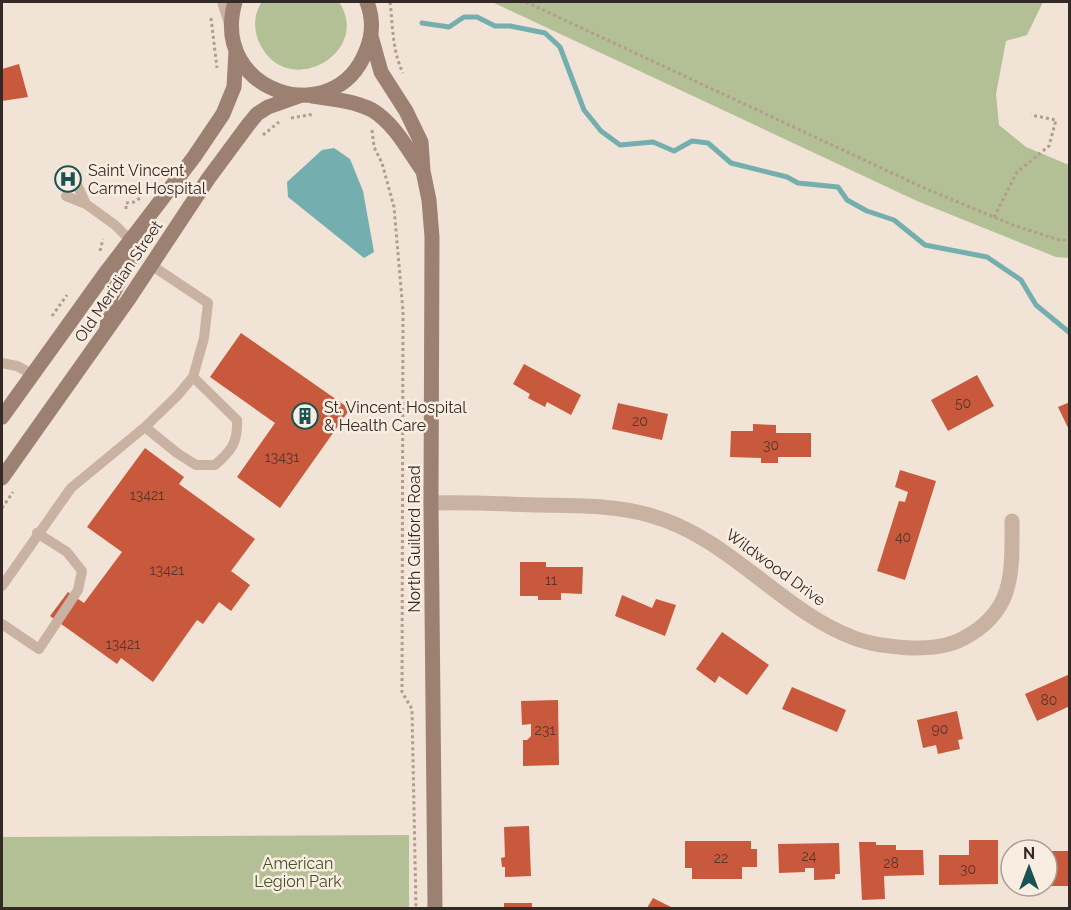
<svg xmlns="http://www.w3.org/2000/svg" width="1071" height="910" font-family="Raleway,sans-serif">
	<rect width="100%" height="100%" fill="#f1e3d6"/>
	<path fill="#b3c096" d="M262,2H339C373,53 286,102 259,42C253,29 254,13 262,2Z
		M492,2H1043L1027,35L1006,41L996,94L999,125L1026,147L1069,165V258L1056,257L917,201Z
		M409,835V908H2V837Z"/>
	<path fill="#74aeae" d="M334,148L350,159L363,191L374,252L364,258L288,197L287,182L322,150Z"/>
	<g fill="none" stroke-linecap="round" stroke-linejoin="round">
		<path stroke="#74aeae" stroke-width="5" d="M422,23L449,27L464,17H477L495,26H510L545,33L560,47L584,110L601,131L620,145L653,142L674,151L692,141L708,143L731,163L787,177L798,183L838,187L847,200L867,211L894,220L925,245L987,257L1021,280L1036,305L1070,333"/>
	</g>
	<path fill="#c9593c" d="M19,64L28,97L2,101V69Z
		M241,333L350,409L280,508L237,477L275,423L210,377Z
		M524,364L581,395L571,415L547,402L545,407L528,398L530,394L513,384Z
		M977,375L994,406L948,431L931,400Z
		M1070,402V432L1058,407Z
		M618,403L668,414L662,440L612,429Z
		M753,424L776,425V433H811V457H778V463H761V458L730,457L731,431H753Z
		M145,448L184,477L179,484L255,539L231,571L250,585L231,611L219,602L203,624L197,620L153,682L121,658L117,664L50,616L68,592L84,603L122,552L87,527Z
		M900,470L936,481L905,580L877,571L899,501L905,502L908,492L895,487Z
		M520,562H546V567H583L582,594L561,593V600H538V596H520Z
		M622,595L652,608L656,599L676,605L665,636L615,616Z
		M722,632L769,665L747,695L719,676L715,683L696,669Z
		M1070,674V706L1037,721L1025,694Z
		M792,687L846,710L837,732L782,709Z
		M558,700L559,765L523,766V740H527L531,736V724L522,725L521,701Z
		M957,711L963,739L958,740L960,749L938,754L936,745L923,748L917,720Z
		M529,826L531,876L505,877V867H502L501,858L505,857L504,827Z
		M969,840H998V884L939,885V855H969Z
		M685,841H751V849H757V867H742V879H692V868H685Z
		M859,842H876V845H896V850H923L924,875L884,876L885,899L862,900Z
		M839,843L840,874H835V879L814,880V868H805V872L779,873L778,844Z
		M1047,851H1070V886H1047Z
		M653,898L673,908H647Z
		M504,903H532V908H504Z"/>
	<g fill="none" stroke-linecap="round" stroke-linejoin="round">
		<path stroke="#b49c8c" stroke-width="3" stroke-dasharray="3 3" stroke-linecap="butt" d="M390,2C393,27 392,50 403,73
			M526,2L922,187L1013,225L1059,240H1070
			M211,18L217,68
			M291,118L314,114
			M372,130L374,147L382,163L394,207L403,311L402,692L412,709L416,908
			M263,135L279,122
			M126,209V203L134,202L140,198
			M994,217L1017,172L1049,146L1056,120L1031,115
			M100,251L103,239
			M52,316L67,295
			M2,508L13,492"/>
		<path stroke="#c9b2a2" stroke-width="10" d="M222,2L230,27
			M74,178L86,204L115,225L130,240
			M66,196L86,204
			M2,363L17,366L32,374
			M145,427L177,453L196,465H215C231,451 238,443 237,420L193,377
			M2,586L71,488L145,427L177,396L193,377L204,338L208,303L151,265
			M2,624L39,649L78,590L82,571L67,552L37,533"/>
		<path stroke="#c9b2a2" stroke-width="15" d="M431,503C468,502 504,504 540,505C576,506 614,505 649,515C730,537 778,609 854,638C872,645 892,647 912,648C930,648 948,647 964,638C1015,611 1012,572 1012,521"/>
		<path stroke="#9c8173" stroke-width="15" d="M235,2C209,93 335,132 366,51C373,35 373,18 367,2
			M371,36L381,72L406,111L421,142L423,171L429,200L432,237L431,503L435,908
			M312,96C332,99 354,101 372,110C394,123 408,150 423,171
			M107,327L111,297L133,254L130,240
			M2,417L107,271L194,157L223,114L234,87L236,51
			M2,478L128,300L208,179L248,125L257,114L268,107L302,95"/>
	</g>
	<defs>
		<g id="hospital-ring" transform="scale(1.35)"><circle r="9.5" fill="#f9ede2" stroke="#1a5355" stroke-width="1.5"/><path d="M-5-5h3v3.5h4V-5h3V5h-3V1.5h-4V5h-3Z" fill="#1a5355"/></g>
		<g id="building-ring" transform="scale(1.35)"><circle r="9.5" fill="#f9ede2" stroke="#1a5355" stroke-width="1.5"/><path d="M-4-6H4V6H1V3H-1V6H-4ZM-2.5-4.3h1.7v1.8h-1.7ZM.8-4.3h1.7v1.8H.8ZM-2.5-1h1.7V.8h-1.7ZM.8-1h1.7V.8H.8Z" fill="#1a5355"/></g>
	</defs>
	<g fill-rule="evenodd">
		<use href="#hospital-ring" x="68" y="179"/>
		<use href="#building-ring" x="305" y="416"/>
	</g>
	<g text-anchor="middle" stroke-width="5" stroke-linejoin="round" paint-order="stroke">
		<g font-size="14" fill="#58352b">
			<text x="963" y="408">50</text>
			<text x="640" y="426">20</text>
			<text x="771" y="450">30</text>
			<text x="282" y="462">13431</text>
			<text x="147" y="500">13421</text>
			<text x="903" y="542">40</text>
			<text x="167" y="575">13421</text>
			<text x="551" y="585">11</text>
			<text x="123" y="649">13421</text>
			<text x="1049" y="705">80</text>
			<text x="940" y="734">90</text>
			<text x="545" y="735">231</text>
			<text x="809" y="861">24</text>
			<text x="721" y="863">22</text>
			<text x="891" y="868">28</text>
			<text x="968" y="874">30</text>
		</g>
		<g font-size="16" fill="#332925" stroke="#f9ede2" text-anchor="start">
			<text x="88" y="176">Saint Vincent<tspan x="88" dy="18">Carmel Hospital</tspan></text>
			<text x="324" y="413">St. Vincent Hospital<tspan x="324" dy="18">&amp; Health Care</tspan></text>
		</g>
		<g font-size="16" fill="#332925" stroke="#f9ede2">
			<text transform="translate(118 281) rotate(-56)" y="6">Old Meridian Street</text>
			<text transform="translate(414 539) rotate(-90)" y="6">North Guilford Road</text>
			<text transform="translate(776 567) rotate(36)" y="6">Wildwood Drive</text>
		</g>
		<g font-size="16" fill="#445228" stroke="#f9ede2">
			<text x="298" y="869">American<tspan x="298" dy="18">Legion Park</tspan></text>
		</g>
	</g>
	<rect width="1071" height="910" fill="none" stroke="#332925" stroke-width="6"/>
	<g transform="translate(1029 868)"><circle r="28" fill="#f9ede2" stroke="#aa9f96" stroke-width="1.5"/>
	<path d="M0-4.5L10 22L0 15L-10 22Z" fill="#1a5355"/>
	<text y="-9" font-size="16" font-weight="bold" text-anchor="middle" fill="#332925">N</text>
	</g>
</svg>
